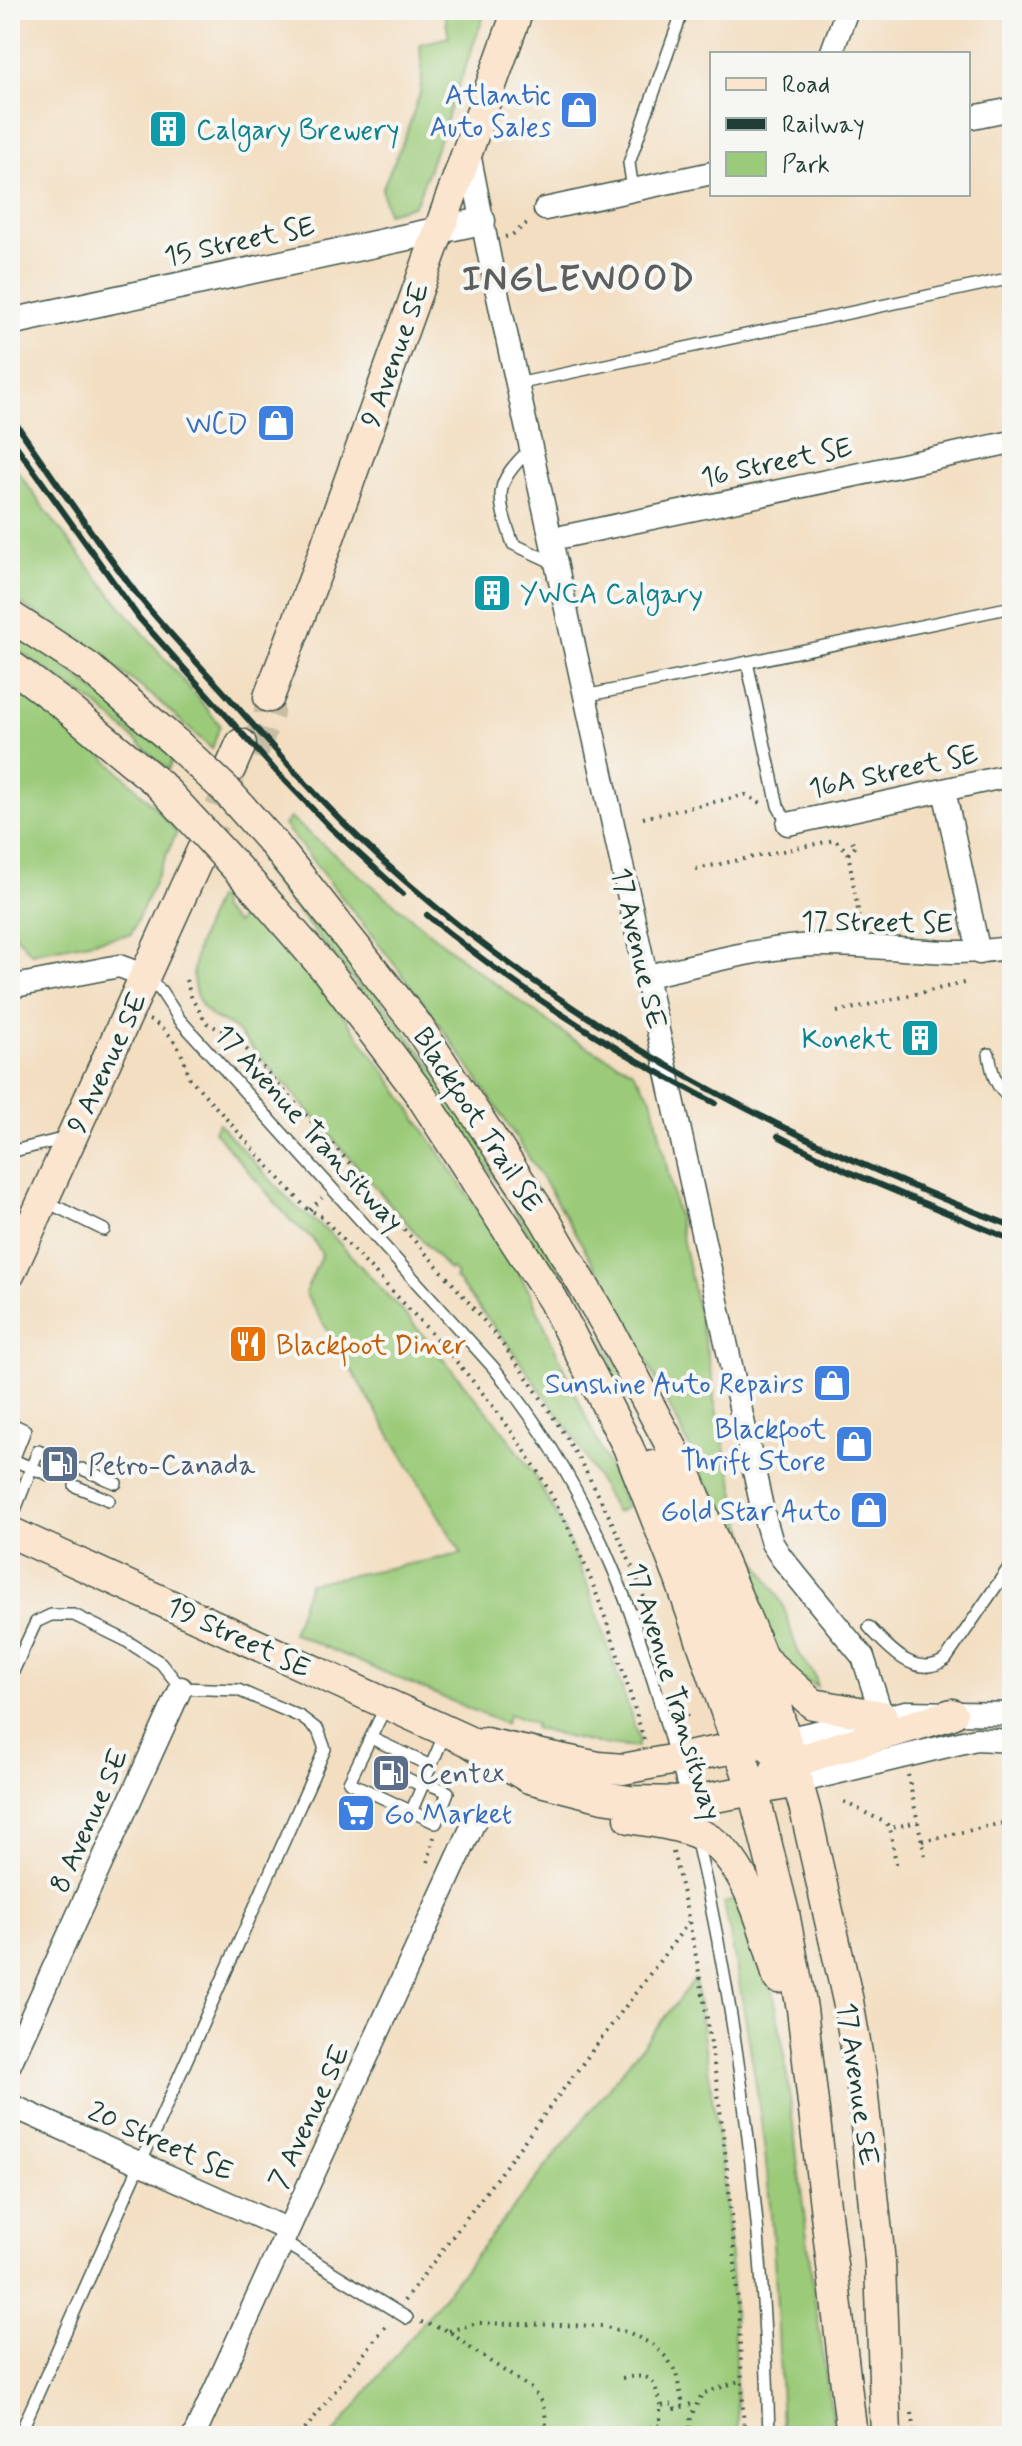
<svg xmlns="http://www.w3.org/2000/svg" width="1022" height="2446" font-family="Mynerve,sans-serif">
	<rect width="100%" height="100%" fill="#f6f6f2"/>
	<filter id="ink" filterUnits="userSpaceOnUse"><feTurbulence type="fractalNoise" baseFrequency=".0125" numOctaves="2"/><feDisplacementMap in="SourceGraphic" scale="16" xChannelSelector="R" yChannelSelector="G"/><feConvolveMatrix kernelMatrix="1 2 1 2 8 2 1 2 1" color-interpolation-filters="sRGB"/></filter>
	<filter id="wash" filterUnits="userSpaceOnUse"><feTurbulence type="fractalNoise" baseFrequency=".006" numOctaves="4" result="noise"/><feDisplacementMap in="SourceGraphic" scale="32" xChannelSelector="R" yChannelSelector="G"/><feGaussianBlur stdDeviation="1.8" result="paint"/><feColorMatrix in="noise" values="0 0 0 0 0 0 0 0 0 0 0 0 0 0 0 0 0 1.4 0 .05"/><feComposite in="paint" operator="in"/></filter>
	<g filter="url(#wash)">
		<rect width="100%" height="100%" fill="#f3dec1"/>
		<path fill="#9bcb79" stroke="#5d8456" stroke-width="2" d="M444,10H486L418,198L413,206L387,213L382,189L405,137L420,93L422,76L420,44L449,37Z
			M10,460C73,553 148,638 220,725L212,749L154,697L83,643L10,597Z
			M10,631L55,658L174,756L168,770L97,705L10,645Z
			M10,684C73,726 128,775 177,832L131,934L31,953L10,928Z
			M290,818L467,963L572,1039L632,1070L652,1098L713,1381L714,1400L747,1542C756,1564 771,1581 781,1602C790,1619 791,1639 800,1655C808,1670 816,1669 817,1687L788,1671L775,1648C696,1439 592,1244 465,1061C409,979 346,903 284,825Z
			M270,857L459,1101L634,1393L626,1399C581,1328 542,1254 498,1184C428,1074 348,970 264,871Z
			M216,898L219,899L221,910L236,924L248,902L343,1015L386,1073L510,1257L529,1291L627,1507L616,1513L574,1437L505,1340L455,1278L457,1275L452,1268L449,1270C380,1194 315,1116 245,1040C241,1036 237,1030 232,1027C225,1022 216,1021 210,1015C176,984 202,932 216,898Z
			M218,1123L294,1205L332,1235L410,1320L499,1425L534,1474L564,1530L589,1589L639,1740L637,1747C601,1747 569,1738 534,1728L535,1724L509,1714L505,1724L292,1633L309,1583L462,1554L305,1293L322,1254L311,1237L291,1221L214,1131Z
			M739,1899L758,1946L774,1995L784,2052L814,2294L835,2436H782C779,2338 775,2241 764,2144C754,2063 740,1983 724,1903Z
			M695,1979L724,2178L732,2284L738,2436H332Z"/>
	</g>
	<g filter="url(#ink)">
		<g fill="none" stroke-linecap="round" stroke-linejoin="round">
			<path stroke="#c9bea5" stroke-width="30" stroke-dasharray="30 15" stroke-linecap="butt" d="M252,756L269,713V697
				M202,850L229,787L230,769"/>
			<g stroke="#3f5549" stroke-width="14">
				<path id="service" d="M633,190L629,163L683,10
					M517,384L1012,278
					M531,448C493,485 496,494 513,544L554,563
					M747,662L778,806L788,824
					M585,696L1012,607
					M146,976L161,991L180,1020L493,1367C601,1497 645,1641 687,1801
					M989,1054C992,1072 995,1089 1012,1099
					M10,1152L66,1138
					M43,1200L104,1230
					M10,1423L25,1430L13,1460L49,1475
					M82,1469L116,1483
					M75,1486L109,1500
					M10,1523L38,1451L56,1459
					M869,1627C888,1647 916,1681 946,1659L1012,1563
					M10,1678L36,1622L51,1615H74L125,1640L161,1663L181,1688L238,1690L301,1717L318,1730L325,1749L19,2436
					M387,1704L349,1782L436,1823L448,1792L424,1782
					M371,1738L431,1766
					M406,1778L422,1786
					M411,1812L446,1731
					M696,1837C742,2035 764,2233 769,2436
					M283,2242L407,2318"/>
			</g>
			<g stroke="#3f5549" stroke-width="25">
				<path id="minor" d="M831,54L847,10
					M968,118L1012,109
					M468,148L490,260L763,1512L772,1543L781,1557L863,1657L882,1716
					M545,209L712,173
					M552,539L1012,442
					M944,790L979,953
					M788,824L1012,775
					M647,976C702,964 760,947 816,945C882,943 947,960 1012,947
					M10,987L119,966L146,976
					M785,1739L906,1712L1012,1714
					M798,1782L976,1739L1012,1741
					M10,2064L181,1688
					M10,2105L288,2230
					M194,2436L475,1820"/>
			</g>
			<g stroke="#3f5549" stroke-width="29">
				<path id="tertiary" d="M10,322L482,221"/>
			</g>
			<g stroke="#3f5549" stroke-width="33">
				<path id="secondary" d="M10,616L88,667L177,744
					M10,665L65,706L159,784
					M269,697L317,571L518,10
					M230,769L241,744
					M274,844L417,1025L544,1218L607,1326L685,1472L762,1657L805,1809L848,2001L861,2077L880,2263L886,2436
					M254,887L328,972L420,1094L553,1300L628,1447L680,1579L753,1790L784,1913L802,2009L852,2436
					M10,1273L202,850
					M653,1466L698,1558L762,1733L781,1762
					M10,1532L468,1741L529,1778L603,1797L630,1801L687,1802L798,1782
					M763,1659L813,1704L882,1716
					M485,1743L598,1767L623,1769L756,1744
					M775,1771C833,1745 893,1734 952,1714
					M630,1818C657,1823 683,1825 707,1838C747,1860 767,1936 778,1978"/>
			</g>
			<path stroke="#3f5549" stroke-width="4" stroke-dasharray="2 6" stroke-linecap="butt" d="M505,237L512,235L531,220
				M643,818L746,795L761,803
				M848,854L856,846L852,841
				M696,869L835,840L848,852L859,916
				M186,980L192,999L207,1023L237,1039L354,1168L361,1182C399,1225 439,1266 475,1310C563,1416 629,1535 667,1667
				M837,1012L968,982
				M149,1020C172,1030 184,1054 189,1077L306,1208L321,1216C397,1298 482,1378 540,1475C589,1557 617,1649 644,1740
				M310,1210L322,1198
				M675,1694L688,1716
				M908,1775L925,1856
				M447,1776L452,1765
				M844,1802L886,1823L890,1828
				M922,1841L1012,1821
				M673,1852C721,2045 737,2237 744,2436
				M428,1862L434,1837
				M896,1864L890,1828L918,1822
				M404,2301L689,1922
				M421,2322L449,2331L473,2350L530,2388L540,2399L545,2412L547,2436
				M449,2331L477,2323L602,2326L630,2333L653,2345L668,2359L676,2373L683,2405
				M622,2378C651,2374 654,2376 660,2406
				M912,2413L916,2436
				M635,2432L659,2425
				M300,2436L387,2324
				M660,2436V2406L674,2404L675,2409L695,2403
				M689,2436L691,2416L702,2394L742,2380"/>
			<use href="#service" stroke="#fff" stroke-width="11"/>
			<use href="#minor" stroke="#fff" stroke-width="22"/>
			<use href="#tertiary" stroke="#fff" stroke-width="26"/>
			<use href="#secondary" stroke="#fbe5cf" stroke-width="30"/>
			<path stroke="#1f3d34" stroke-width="6" d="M10,415C51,475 92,535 136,593C166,631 200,665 232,701C289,766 346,830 411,886C585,1036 798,1145 1012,1226
				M10,437L139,618L274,769L330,827L403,894
				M427,915C515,989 613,1050 715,1103
				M778,1136L849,1172L1012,1240"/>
			<g stroke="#3f5549" stroke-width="33" stroke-linecap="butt">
				<path id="secondary-bridge" d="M177,744L225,789L274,844
					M159,784L254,887"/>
			</g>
			<use href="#secondary-bridge" stroke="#fbe5cf" stroke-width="30"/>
		</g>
	</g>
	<defs>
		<g id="shop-square" transform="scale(2)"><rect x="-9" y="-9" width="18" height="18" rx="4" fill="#3f7fe0" stroke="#f6f6f2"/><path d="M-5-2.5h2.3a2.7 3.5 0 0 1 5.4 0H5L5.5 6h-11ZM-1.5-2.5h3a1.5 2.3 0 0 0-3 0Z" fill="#fff"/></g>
		<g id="building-square" transform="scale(2)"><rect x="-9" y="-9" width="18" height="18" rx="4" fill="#0f9aa8" stroke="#f6f6f2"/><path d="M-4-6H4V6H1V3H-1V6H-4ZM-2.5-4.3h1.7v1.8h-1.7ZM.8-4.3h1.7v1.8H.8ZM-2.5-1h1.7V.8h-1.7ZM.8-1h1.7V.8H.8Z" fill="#fff"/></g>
		<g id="restaurant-square" transform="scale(2)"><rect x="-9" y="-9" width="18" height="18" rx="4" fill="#e8710a" stroke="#f6f6f2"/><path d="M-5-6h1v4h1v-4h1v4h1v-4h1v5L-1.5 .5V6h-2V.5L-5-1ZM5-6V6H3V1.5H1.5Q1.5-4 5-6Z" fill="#fff"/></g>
		<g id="fuel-square" transform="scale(2)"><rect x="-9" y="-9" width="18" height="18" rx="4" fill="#5c6f8a" stroke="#f6f6f2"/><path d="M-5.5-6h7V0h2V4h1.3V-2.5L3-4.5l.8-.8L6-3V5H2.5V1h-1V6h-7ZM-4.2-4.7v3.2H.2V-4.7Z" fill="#fff"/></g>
		<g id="supermarket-square" transform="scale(2)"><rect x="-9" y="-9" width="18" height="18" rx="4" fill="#3f7fe0" stroke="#f6f6f2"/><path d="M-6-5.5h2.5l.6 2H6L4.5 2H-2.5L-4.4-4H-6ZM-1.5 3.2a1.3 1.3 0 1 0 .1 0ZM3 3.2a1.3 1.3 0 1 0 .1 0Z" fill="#fff"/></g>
	</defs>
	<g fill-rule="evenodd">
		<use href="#shop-square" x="579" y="110"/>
		<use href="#building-square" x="168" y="129"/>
		<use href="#shop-square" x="276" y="423"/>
		<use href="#building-square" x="492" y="593"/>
		<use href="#building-square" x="920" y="1038"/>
		<use href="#restaurant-square" x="248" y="1344"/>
		<use href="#shop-square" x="832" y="1383"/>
		<use href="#shop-square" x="854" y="1444"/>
		<use href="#fuel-square" x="60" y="1464"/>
		<use href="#shop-square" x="869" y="1510"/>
		<use href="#fuel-square" x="391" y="1773"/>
		<use href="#supermarket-square" x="356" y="1813"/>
	</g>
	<g text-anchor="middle" stroke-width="8" stroke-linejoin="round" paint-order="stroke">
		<g font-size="28" fill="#366cbe" stroke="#f6f6f2" text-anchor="end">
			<text x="551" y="104">Atlantic<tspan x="551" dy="32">Auto Sales</tspan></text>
			<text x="248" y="433">WCD</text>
			<text x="804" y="1393">Sunshine Auto Repairs</text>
			<text x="826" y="1438">Blackfoot<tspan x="826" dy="32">Thrift Store</tspan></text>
			<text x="841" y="1520">Gold Star Auto</text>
			<text x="384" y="1823" text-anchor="start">Go Market</text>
		</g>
		<g font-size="28" fill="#0d838f" stroke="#f6f6f2" text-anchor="start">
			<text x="196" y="139">Calgary Brewery</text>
			<text x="520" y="603">YWCA Calgary</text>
			<text x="892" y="1048" text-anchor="end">Konekt</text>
		</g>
		<g font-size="28" fill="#1f3d34" stroke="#f6f6f2">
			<text transform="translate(239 240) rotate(-12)" y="10">15 Street SE</text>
			<text transform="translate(394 354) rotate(-70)" y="10">9 Avenue SE</text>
			<text transform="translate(776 461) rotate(-12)" y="10">16 Street SE</text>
			<text transform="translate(893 770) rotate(-12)" y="10">16A Street SE</text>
			<text transform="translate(877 921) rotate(1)" y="10">17 Street SE</text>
			<text transform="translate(640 948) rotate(77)" y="10">17 Avenue SE</text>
			<text transform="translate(106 1062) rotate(-65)" y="10">9 Avenue SE</text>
			<text transform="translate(479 1119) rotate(57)" y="10">Blackfoot Trail SE</text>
			<text transform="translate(310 1127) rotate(48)" y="10">17 Avenue Transitway</text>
			<text transform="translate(239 1636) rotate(25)" y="10">19 Street SE</text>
			<text transform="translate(675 1691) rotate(73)" y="10">17 Avenue Transitway</text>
			<text transform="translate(88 1820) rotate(-66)" y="10">8 Avenue SE</text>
			<text transform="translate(859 2084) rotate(82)" y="10">17 Avenue SE</text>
			<text transform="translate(308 2116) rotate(-65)" y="10">7 Avenue SE</text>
			<text transform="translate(161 2140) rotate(24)" y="10">20 Street SE</text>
		</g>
		<g font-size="28" fill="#c56008" stroke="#f6f6f2" text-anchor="start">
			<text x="276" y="1354">Blackfoot Diner</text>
		</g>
		<g font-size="28" fill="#4e5e75" stroke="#f6f6f2" text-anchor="start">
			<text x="88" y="1474">Petro-Canada</text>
			<text x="419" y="1783">Centex</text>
		</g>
		<g font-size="36" font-weight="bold" letter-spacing="2" fill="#5d5f5e" stroke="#f6f6f2">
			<text x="579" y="290">INGLEWOOD</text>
		</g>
	</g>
	<rect width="1022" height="2446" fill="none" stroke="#f6f6f2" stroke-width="40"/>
	<rect x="710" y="52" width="260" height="144" fill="#f6f6f2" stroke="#a0aca6" stroke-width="2"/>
	<rect x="726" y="78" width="40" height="12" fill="#fbe5cf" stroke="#a0aca6" stroke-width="2"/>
	<text x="782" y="92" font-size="24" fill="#1f3d34">Road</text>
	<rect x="726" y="118" width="40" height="12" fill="#1f3d34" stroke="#a0aca6" stroke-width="2"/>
	<text x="782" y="132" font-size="24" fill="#1f3d34">Railway</text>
	<rect x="726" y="152" width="40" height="24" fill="#9bcb79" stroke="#a0aca6" stroke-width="2"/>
	<text x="782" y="172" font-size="24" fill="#1f3d34">Park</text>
</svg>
